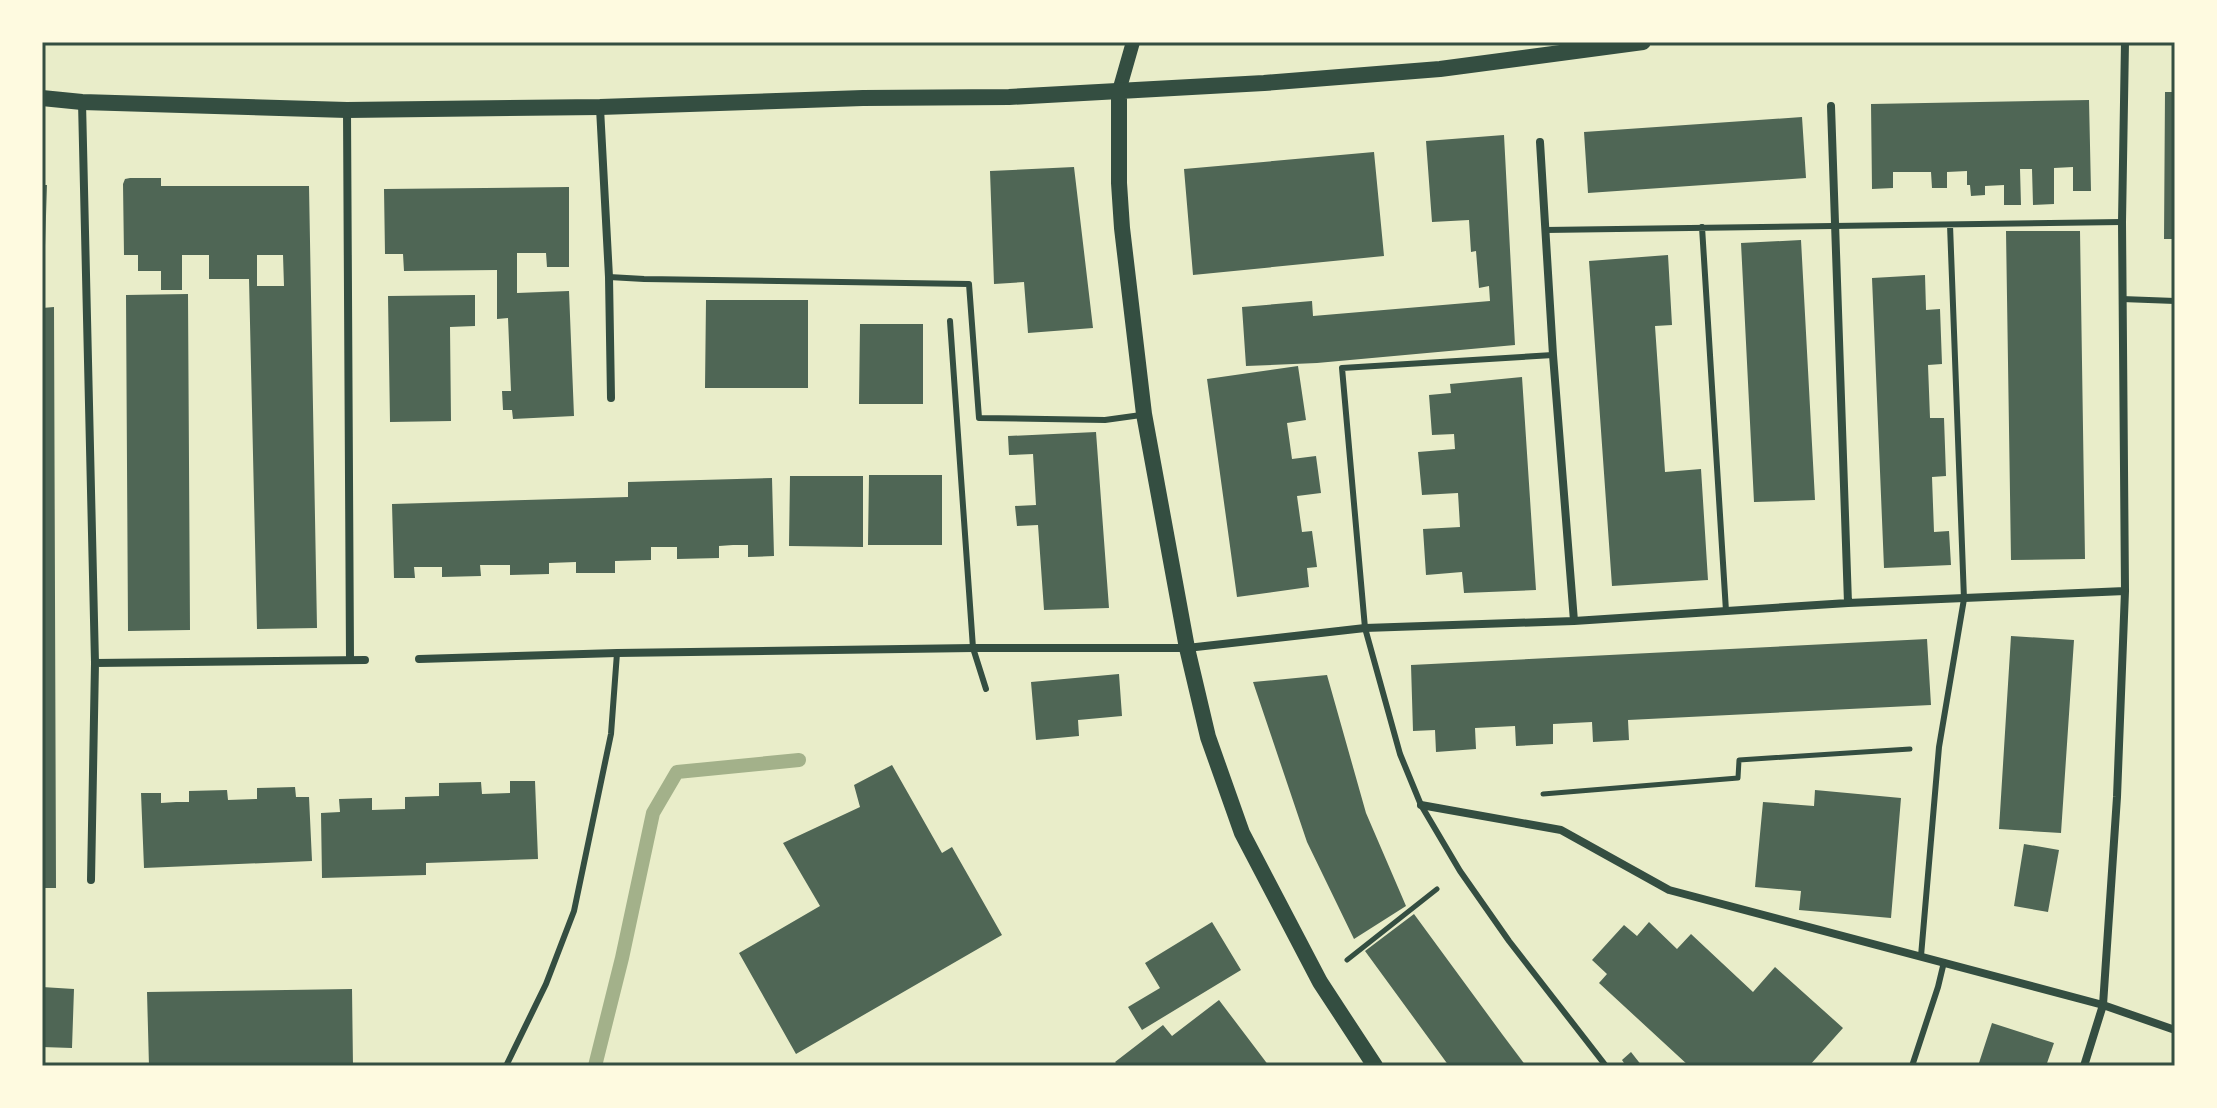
<svg xmlns="http://www.w3.org/2000/svg" width="2217" height="1108" font-family="Inter,sans-serif">
	<rect width="100%" height="100%" fill="#e9edc9"/>
	<g fill="none" stroke-linecap="round" stroke-linejoin="round">
		<path stroke="#a3b18a" stroke-width="14" d="M595,1066L622,958L653,813L677,772L799,760"/>
	</g>
	<path fill="#4f6655" fill-rule="evenodd" d="M2165,92H2175V239H2164Z
		M2089,100L2091,191H2073V167L2054,168V204L2033,205L2032,169H2020L2021,205H2004V185L1985,186V195L1971,196L1970,185H1967V171L1947,172V188H1932L1931,172H1893V188L1872,189L1871,104Z
		M1802,117L1806,178L1588,193L1584,132Z
		M1504,135L1515,345L1317,363L1246,366L1242,307L1312,301L1313,316L1490,301L1489,286L1479,288L1476,251L1471,252L1469,220L1432,222L1426,141Z
		M1374,152L1384,256L1193,275L1184,169Z
		M1074,167L1093,328L1028,333L1024,282L994,284L990,171Z
		M130,178H161V186H309L317,628L257,629L249,279H209V255H182V290H161V271H138V255H124L123,184L125,179ZM257,255H283L284,286H257Z
		M42,185H47L45,246H42Z
		M569,187V267H547L546,253H517V293L569,291L574,416L513,419L512,410H503L502,391H511L508,318L497,319V270L404,271L403,254H385L384,189Z
		M2006,231H2080L2085,559L2011,560Z
		M1801,240L1815,500L1754,502L1741,243Z
		M1668,255L1672,325L1655,326L1665,472L1701,469L1708,580L1612,586L1589,261Z
		M1925,275L1926,310L1940,309L1942,364L1928,365L1930,418H1944L1946,476L1932,477L1934,532L1949,531L1951,565L1884,568L1872,278Z
		M188,294L190,630L128,631L126,295Z
		M475,295V326L450,327L451,421L390,422L388,296Z
		M706,300H808V388H705Z
		M54,307L56,888H42V308Z
		M860,324H923V404H859Z
		M1298,366L1306,420L1287,423L1292,459L1316,456L1321,493L1297,496L1302,532L1312,531L1317,567L1307,568L1309,587L1237,597L1207,379Z
		M1522,377L1536,590L1464,593L1462,572L1426,575L1423,529L1460,527L1458,493L1422,495L1418,452L1455,449L1454,434L1432,435L1429,395L1451,393L1450,384Z
		M1096,432L1109,608L1044,610L1038,525L1017,526L1015,506L1036,505L1033,454L1009,455L1008,436Z
		M869,475H942V545H868Z
		M790,476H863V547L789,546Z
		M772,478L774,556L748,557V545H733L719,546V558L677,559V547H651V560L615,561V573H576V562L549,563V574L510,575V565H480L481,576L442,577V567H414L415,578H394L392,504L628,497V482Z
		M2011,636L2074,640L2061,833L1999,829Z
		M1927,639L1931,705L1628,720L1629,740L1593,742L1592,722L1553,724V744L1534,745L1516,746L1515,726L1475,728L1476,749L1436,752L1435,730L1413,731L1411,665Z
		M1119,674L1122,716L1078,720L1079,736L1036,740L1031,682Z
		M1327,675L1366,813L1406,906L1354,939L1307,842L1253,682Z
		M892,765L942,853L952,847L1002,935L796,1054L739,953L820,906L783,843L860,807L854,785Z
		M510,781H535L538,859L426,863V875L322,878L321,813L340,812L339,799L372,798V810L405,809V797L439,796V783L481,782L482,794L510,793Z
		M295,787L296,797H309L312,861L144,868L141,793H161V803L176,802H189V791L227,790L228,800L257,799V788Z
		M1815,790L1901,798L1891,918L1799,910L1801,891L1755,887L1763,802L1814,806Z
		M2024,844L2059,850L2048,912L2014,906Z
		M1414,914L1502,1034L1526,1066H1449L1365,951Z
		M1212,922L1241,970L1142,1030L1128,1007L1160,988L1145,963Z
		M1649,922L1677,949L1691,934L1753,992L1775,967L1843,1028L1809,1066H1689L1599,983L1607,974L1592,960L1624,925L1637,936Z
		M42,987L74,989L72,1048L42,1047Z
		M352,989L353,1066H149L147,992Z
		M1219,1000L1269,1066H1119L1115,1062L1163,1025L1172,1036Z
		M1992,1023L2054,1043L2046,1066H1978Z
		M1631,1052L1642,1066H1626L1622,1060Z"/>
	<g fill="none" stroke-linecap="round" stroke-linejoin="round">
		<path stroke="#344e41" stroke-width="5" d="M1543,794L1738,778L1739,760L1910,749
			M1347,960L1437,889"/>
		<path stroke="#344e41" stroke-width="6" d="M1702,227L1726,611
			M1545,230L2122,222
			M609,277L644,279L969,284L979,418L1105,420L1141,415
			M2122,299L2175,301
			M950,321L973,648L986,689
			M1553,355L1342,368L1365,628L1400,754L1421,805L1460,871L1509,941L1606,1066
			M1921,956L1939,747L1964,599L1950,225
			M506,1066L546,984L574,911L611,734L617,653
			M1912,1066L1938,987L1944,962"/>
		<path stroke="#344e41" stroke-width="8" d="M82,102L95,663L91,880
			M1831,106L1848,603
			M600,108L609,277L611,398
			M347,111L350,660
			M1540,142L1553,355L1574,621
			M419,659L617,653L973,648H1187L1365,628L1574,621L1848,603L2125,591
			M95,663L365,660
			M1421,805L1561,830L1669,890L2103,1005L2175,1030
			M2084,1066L2103,1005L2117,797L2125,591L2122,222L2125,42"/>
		<path stroke="#344e41" stroke-width="14" d="M1119,91L1133,42"/>
		<path stroke="#344e41" stroke-width="16" d="M1119,91V183L1122,228L1144,414L1187,648L1208,737L1242,833L1320,982L1375,1066
			M42,98L82,102L347,110L600,107L863,98L1009,97L1264,83L1440,69L1643,42"/>
	</g>
	<rect width="2217" height="1108" fill="none" stroke="#fefae0" stroke-width="88"/>
	<rect x="44" y="44" width="2129" height="1020" fill="none" stroke="#344e41" stroke-width="3"/>
</svg>
